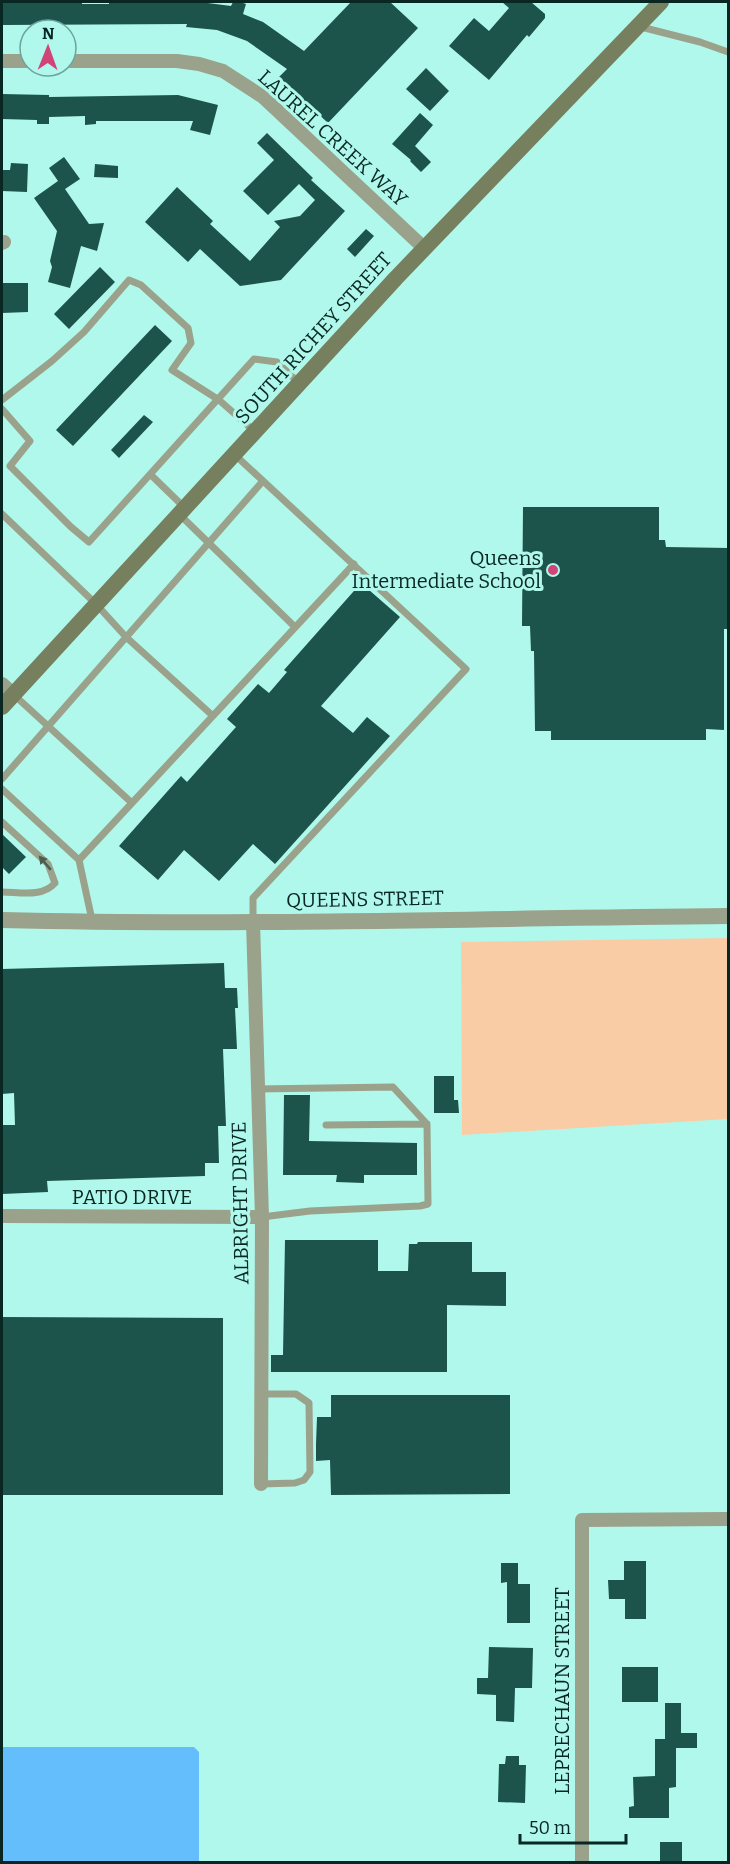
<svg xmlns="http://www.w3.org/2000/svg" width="730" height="1864" font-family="Bitter,serif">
	<rect width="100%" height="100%" fill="#b0f8eb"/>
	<path fill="#f9cca6" d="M728,938V1119L462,1135L461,942Z"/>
	<path fill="#64befc" d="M2,1747H194L199,1752V1862H2Z"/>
	<path fill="#1c534a" d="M2,2H82V4H109V2H200L231,6L233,2H240L246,4L243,14L263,22L304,51L351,2H390L418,28L328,123L279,77L287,69L247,41L217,30L186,27L187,24L2,25Z
		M502,2H531L545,14V18L529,37L527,35L489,80L449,46L474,18L489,31L509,8Z
		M426,68L449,91L430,111L406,89Z
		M2,94L49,95V97L178,95L218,105L210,135L190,130L193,121H96V124L85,125V116L49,117V124H37V120L2,119Z
		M420,113L433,125L415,146L431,162L421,172L410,161L411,160L392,144Z
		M267,133L313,178L311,180L345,211L281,280L240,286L200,249L188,262L145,222L177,187L213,221L210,224L250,261L280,227L274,221L300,216L315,200L299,184L268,215L243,191L274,160L257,143Z
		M64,157L80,179L65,189L89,224L104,223L97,251L81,246L70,288L48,282L52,267L50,261L57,231L34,198L58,181L49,168Z
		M11,163L28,164L27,192L2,191V170H10Z
		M95,164L118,166V178L94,177Z
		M366,229L374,236L355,257L347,249Z
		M100,267L115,282L69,329L54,314Z
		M2,283H28V312L2,313Z
		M155,325L172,341L73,446L56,430Z
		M144,415L153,422L119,458L111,450Z
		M523,507H659V540H665L666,547L729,548V629H724V730L706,729V740H551V731H535L534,651H531L530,626H522Z
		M361,583L400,617L321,706L353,733L367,717L390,736L275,864L253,844L219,881L184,850L158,880L119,846L181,776L187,782L236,727L227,719L258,684L269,693L287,672L284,670Z
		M2,834L26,857L9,874L2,867Z
		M224,963L225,988H237L238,1008H235L237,1049H223L226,1126H218L219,1163H205V1176L47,1181L48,1192L2,1194V1125H15L14,1093L2,1094V969Z
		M434,1076H454V1100H458L459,1113H434Z
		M284,1095H310L309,1141L417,1143V1175H364V1183L336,1182L337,1175H283Z
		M285,1240H378V1271H408L409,1244H417L418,1242H472V1272H506V1306L447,1305V1372H271V1355H283Z
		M2,1317L223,1318V1495H2Z
		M331,1395H510V1494L331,1495L330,1460L316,1461V1444L317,1417H331Z
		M624,1561H646V1619H625V1599H609L608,1580H624Z
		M501,1563H518V1584H530V1623H507V1582L501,1583Z
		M489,1647L533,1648L532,1688H515L514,1722L496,1721V1695L477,1694V1678H488Z
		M622,1667H658V1702H622Z
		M665,1703H681V1733H697V1748H676V1787L669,1788V1818H629V1807L634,1806L633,1777L655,1776V1739H665Z
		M506,1756H519V1765H526L525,1803L498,1802L499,1764H505Z
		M660,1842H682V1863H660Z"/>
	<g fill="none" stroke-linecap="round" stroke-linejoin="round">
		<path stroke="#9aa28b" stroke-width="7" d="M641,27L700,42L728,52
			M2,400L52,361L84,332L129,280L141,285L188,328L191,343L172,370L219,400L254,431
			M2,409L30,441L10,466L71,527L89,542L254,359L277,362L299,383
			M235,455L466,669L253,898V922
			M151,475L185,508
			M2,514L96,604L126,637L213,716
			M179,514L295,627
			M13,694L132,803
			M2,779L262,482
			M2,789L79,860
			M2,822L48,864L55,883C42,898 19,892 2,892
			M92,920L79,860L354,564
			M257,1089L393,1087L427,1124L428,1204L420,1206L310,1211L262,1217
			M326,1125L427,1124
			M261,1394H296L309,1403L310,1472L304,1480L295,1483L261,1484"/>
		<path stroke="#9aa28b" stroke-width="14" d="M2,61H30
			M66,61H177L199,64L223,71L263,97L424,248
			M2,243L4,242
			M2,684L13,694
			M253,922L262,1217L261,1484
			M2,1216L262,1217
			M582,1862V1520L728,1519"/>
		<path stroke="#9aa28b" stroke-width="16" d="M2,920C244,926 486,918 728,916"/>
		<path stroke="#76805e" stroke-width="16" d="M2,707L396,278L661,2"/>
	</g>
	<defs><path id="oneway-solid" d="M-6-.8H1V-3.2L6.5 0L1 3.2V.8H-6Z" transform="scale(1.5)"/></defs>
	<use fill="#4a5e51" href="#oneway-solid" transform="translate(45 863) rotate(-130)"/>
	<circle fill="#d04478" stroke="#b0f8eb" stroke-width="2" cx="553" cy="570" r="6"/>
	<g text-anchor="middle" stroke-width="6" stroke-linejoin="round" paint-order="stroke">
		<g font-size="20" fill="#082622" stroke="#b0f8eb">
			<text transform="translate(333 138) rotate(42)" y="7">LAUREL CREEK WAY</text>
			<text transform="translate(313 338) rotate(-48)" y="7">SOUTH RICHEY STREET</text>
			<text transform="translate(365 899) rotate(-1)" y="7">QUEENS STREET</text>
			<text x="132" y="1204">PATIO DRIVE</text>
			<text transform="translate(240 1203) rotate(-91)" y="7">ALBRIGHT DRIVE</text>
			<text transform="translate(562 1691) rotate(-90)" y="7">LEPRECHAUN STREET</text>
		</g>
		<g font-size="20" fill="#082622" stroke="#b0f8eb" text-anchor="end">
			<text x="541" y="565">Queens<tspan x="541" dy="23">Intermediate School</tspan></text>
		</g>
	</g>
	<rect width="730" height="1864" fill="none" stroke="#082622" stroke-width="6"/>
	<g transform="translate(48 48) rotate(1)"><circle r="28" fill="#b0f8eb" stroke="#6da49b" stroke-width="1.5"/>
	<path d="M0-4.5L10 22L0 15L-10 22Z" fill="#d04478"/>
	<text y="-9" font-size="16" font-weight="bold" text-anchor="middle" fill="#082622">N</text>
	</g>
	<path d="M520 1834v9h106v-9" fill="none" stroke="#082622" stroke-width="3"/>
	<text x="529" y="1834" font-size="18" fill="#082622" stroke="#b0f8eb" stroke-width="4.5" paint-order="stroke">50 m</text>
</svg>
